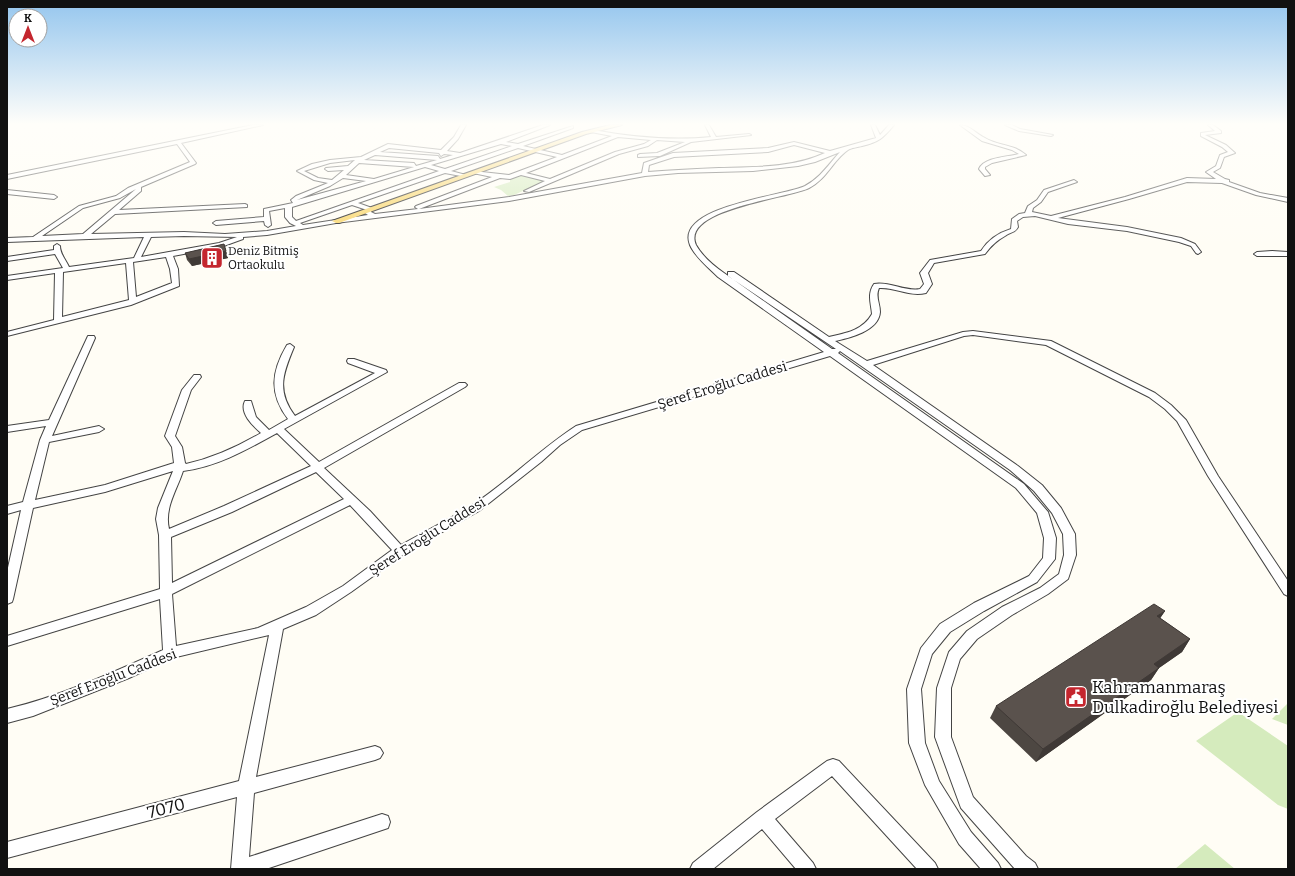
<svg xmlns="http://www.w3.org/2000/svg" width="1295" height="876" font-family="Bitter,serif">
	<rect width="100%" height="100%" fill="#fffdf5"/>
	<path fill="#d5ebbd" d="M522,175L545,181L514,195L508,196L501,190L494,187L510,182V180L508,179Z
		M1288,703V725L1272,719Z
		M1238,712L1288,746V809L1278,805L1196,741Z
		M1205,844L1235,869H1175Z"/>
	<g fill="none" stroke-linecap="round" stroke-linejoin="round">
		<g stroke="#444" stroke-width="2">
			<path id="minor" d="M253,125H263L181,143L196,163L195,164L141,187V191L119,210L245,204L247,205V207L115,214L91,234L184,232L225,234L267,231L296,226L290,223L285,217V208L269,211L271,225L268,227L265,225L264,221L216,225L213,223L216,221L264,217V209L293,203L291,200L296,196L328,183L314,180L297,171L312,164L330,160L361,157L388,144L441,150L454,137L461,125H466L458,139L447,151L460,153L543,125H550L506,142L518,144L573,126V128L523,146L562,155L612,136L591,132L593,130C631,137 673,141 711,137L705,125H709L716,137L749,134L751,135L691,142L660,156L638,157V155L640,154L657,153L685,142L657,140L648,146L619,154L529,192L524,191L545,181L521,175L510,179L500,178L419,209L509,197L642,173L644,163L673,153L768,148L794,142L830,151L876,138L871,125H875L880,135L889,125H894C883,138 879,142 862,146C858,147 851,148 848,150C833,160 827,179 809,188C790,198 680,209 696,245C702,256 714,266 724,273L832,349H836L728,276V272H734L829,337C847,333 863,330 872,314C871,303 867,294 874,284C890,281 905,292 920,289L924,284L920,273L930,260L981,251C988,240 998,233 1011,229L1012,219L1019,214L1025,213L1028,206L1037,200L1044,190L1074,180L1077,182L1048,192L1041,202L1033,208L1032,212L1051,216L1125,197L1187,178L1216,179L1206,172L1216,166L1220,155L1228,152L1222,147L1201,136V133L1215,131L1208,125H1213L1221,131V133L1205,135L1226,145L1235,153L1224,157L1220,168L1213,172L1225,179L1229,180V182L1260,193L1288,198V202L1256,195L1222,183L1187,182L1129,199L1058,218L1127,227L1181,238L1195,244L1201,252L1198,254L1196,253L1191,246L1179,242L1127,231L1068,224L1035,216L1023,217L1017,221L1018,227C1015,233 1010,232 1005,236C996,241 991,246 985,254L934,263L928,273L932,284L926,293C909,297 896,287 879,288C875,297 880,303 880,312C879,331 849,338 835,341L867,361L963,332L973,331L1051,341L1155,393L1171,405L1186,420L1218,476L1288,581V596L1284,594L1208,476L1177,421L1165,409L1149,397L1046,345L973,335L964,336L873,365L1018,466L1042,485L1061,508L1075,534L1076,555L1068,579L1048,594L1012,615L977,639L960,659L951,688V737L973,797L1026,856L1035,863L1038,869H1015L961,808L935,737L937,688L949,652L967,631L1002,607L1040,588L1059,574L1064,555L1063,534L1052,513L1034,491L1010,470L840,351L838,353L1024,484L1048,512L1056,538L1055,559L1037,582L984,611L950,632L932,654L921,689L925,743L939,781L971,832L998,863L1001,869H981L959,844L925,785L909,743L907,689L921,648L940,624L974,603L1029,576L1043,558L1044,538L1037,513L1016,488L830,356L582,430L560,445L541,462L479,511L404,554L351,592L316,615L283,629L256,777L375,746L380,748L383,753L380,758L375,760L254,793L249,857L382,814L388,816L390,822L388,828L266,869H231L237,797L7,858V842L239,781L269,635L172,658L129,678L33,716L7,723V709C59,697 114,672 163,650L160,599L7,646V636L160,589L159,535L156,519L158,508L173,471L105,492L33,508L13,599L12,602L7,604V572L21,510L7,514V506L23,502L40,440L46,426L7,432V426L49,420L88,336H94L95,338L52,436L99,426L104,429L99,432L49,442L35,500L105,485L174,463L172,447L165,436L182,390L194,375H200L201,377L191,390L175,436L182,447L185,463L186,464C213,458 237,447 261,433C253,426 239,413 245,401H251L256,417L269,430L288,419C269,394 271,372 287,345L290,344L294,347C283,373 276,391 295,416L375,373L348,363L347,361L348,359H354L386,370L387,372L284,429L319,462L459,383H465L467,385L465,387L324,468L370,511L401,545C424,532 448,520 471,506C508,482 539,450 576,426L824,352L718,277C709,268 695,257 690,245C674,206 785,196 805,186C820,178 829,164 840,152L815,162L798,166L753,171L678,173L645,176L509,201L336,223L267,235L243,237V239L221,247L173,256L178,269L179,286L131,305L7,336V332L54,320L55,273L7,280V276L63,268L55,254L7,261V257L54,250V246L57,244L60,246C60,254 66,260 69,267L134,258L144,237L7,242V238L33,237L79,206L116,196L128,188L190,162L177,144L7,179V175ZM618,137L651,140L644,144L615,152L550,179L526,173ZM501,144L512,146L445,169L431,165ZM794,145L825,153C793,168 754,167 719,168C695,169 672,170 648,172L649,165L674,157L768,152ZM389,148L439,153L441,156L444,154L453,155L440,159L438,156L380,152ZM518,148L557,157L509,175L473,171V173L492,177L416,206L415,207L418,209L375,214L371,212L372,208L358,203L445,173L466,177V175L451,171ZM375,155L437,160L416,166L414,163L364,160ZM355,160L348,166L326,168L325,169L328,171L344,170L332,180L318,178L304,171L330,163ZM359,163L414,167L374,179L346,175ZM425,167L439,171L296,221L292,217V207ZM343,178L366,181L297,200L330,186ZM136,189L83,234L42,236L83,208L120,198ZM352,205L367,210L365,213L368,215L303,225L300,223ZM184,236L237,237L219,243L141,257L151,237ZM166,257L170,269L172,283L136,297L133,262ZM126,263L129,300L62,317L63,272ZM277,433L311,466L224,506L169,529C164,508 177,490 183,471C217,467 248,449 277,433ZM316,472L344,499L172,583L171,537L232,512ZM350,505L392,550L343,586L306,607L258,628L176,646L172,594Z
				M960,125C970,125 976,134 985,138C998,146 1014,144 1026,155L992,163L985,167V169L990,175L985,176L979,169C984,157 1008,157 1019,154L1012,150L982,141Z
				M1005,125H1012L1020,129L1053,135L1051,136L1019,131Z
				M7,190L54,195L57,197L54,199L7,194Z
				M1272,251L1288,252V256H1257L1254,254L1257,252Z
				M833,759L839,761L935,863L938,869H917L832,776L775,819L813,863L816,869H796L762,829L713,869H690L693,863L757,812L827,761Z"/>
		</g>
		<g stroke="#222" stroke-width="2">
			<path id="major" d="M610,125H622L586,134L339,223H336L332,221L582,132Z"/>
		</g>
		<use href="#minor" fill="#fff" fill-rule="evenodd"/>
		<use href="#major" fill="#f9d66b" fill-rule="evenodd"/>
	</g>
	<path fill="#4d4742" d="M224,244L228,258L192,266L187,260L185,253Z
		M1165,611L1160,618L1190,639L1182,652L1159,668L1151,680L1036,762L990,718L996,706Z"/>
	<path fill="#3f3936" d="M224,244L228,258L192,266L189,259Z
		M1165,611L1157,623V616Z
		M1190,639L1182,652L1159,668L1151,680L1036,762L1043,749L1154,664Z"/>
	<path fill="#5a524d" stroke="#3f3936" d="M224,244L226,251L189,259L185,253Z
		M1154,604L1165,611L1157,616L1190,639L1154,664L1159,668L1043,749L996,706Z"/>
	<linearGradient id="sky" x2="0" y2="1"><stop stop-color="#95c6ee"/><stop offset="0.5" stop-color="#fffefa"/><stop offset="1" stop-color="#fffefa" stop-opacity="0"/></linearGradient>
	<rect width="1295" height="248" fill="url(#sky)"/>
	<defs>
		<g id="building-square" transform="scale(1.15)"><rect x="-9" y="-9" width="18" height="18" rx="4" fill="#c4262e" stroke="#fff"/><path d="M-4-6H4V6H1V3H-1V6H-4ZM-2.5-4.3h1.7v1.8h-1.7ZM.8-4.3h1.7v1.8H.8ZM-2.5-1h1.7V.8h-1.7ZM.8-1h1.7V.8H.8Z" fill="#fff"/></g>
		<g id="civic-square" transform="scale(1.15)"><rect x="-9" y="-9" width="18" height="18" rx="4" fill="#c4262e" stroke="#fff"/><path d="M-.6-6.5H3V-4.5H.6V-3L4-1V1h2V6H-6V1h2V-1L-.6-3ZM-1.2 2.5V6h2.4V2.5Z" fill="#fff"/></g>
	</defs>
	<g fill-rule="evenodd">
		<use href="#building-square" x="212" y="258"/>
		<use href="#civic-square" x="1076" y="697"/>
	</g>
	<g text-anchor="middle" stroke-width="4" stroke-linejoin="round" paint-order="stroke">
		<g font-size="12" fill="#111" stroke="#fff" text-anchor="start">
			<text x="228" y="255">Deniz Bitmiş<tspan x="228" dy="14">Ortaokulu</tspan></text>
		</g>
		<g font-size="14" fill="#111" stroke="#fff">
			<text transform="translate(722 385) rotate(-17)" y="5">Şeref Eroğlu Caddesi</text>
			<text transform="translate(427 536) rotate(-32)" y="5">Şeref Eroğlu Caddesi</text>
			<text transform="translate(113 677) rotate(-21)" y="5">Şeref Eroğlu Caddesi</text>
		</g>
		<g font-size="17" fill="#111" stroke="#fff" text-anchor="start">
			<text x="1092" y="693">Kahramanmaraş<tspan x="1092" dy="20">Dulkadiroğlu Belediyesi</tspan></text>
		</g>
		<g font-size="17" fill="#111" stroke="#fff">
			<text transform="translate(166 808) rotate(-14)" y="6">7070</text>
		</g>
	</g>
	<rect width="1295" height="876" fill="none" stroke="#111111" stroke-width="16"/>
	<g transform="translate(28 28)"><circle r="19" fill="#ffffff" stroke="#a0a0a0"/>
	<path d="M0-3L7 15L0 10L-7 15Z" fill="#c4262e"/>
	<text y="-6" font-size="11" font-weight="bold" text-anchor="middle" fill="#111111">K</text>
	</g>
</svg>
